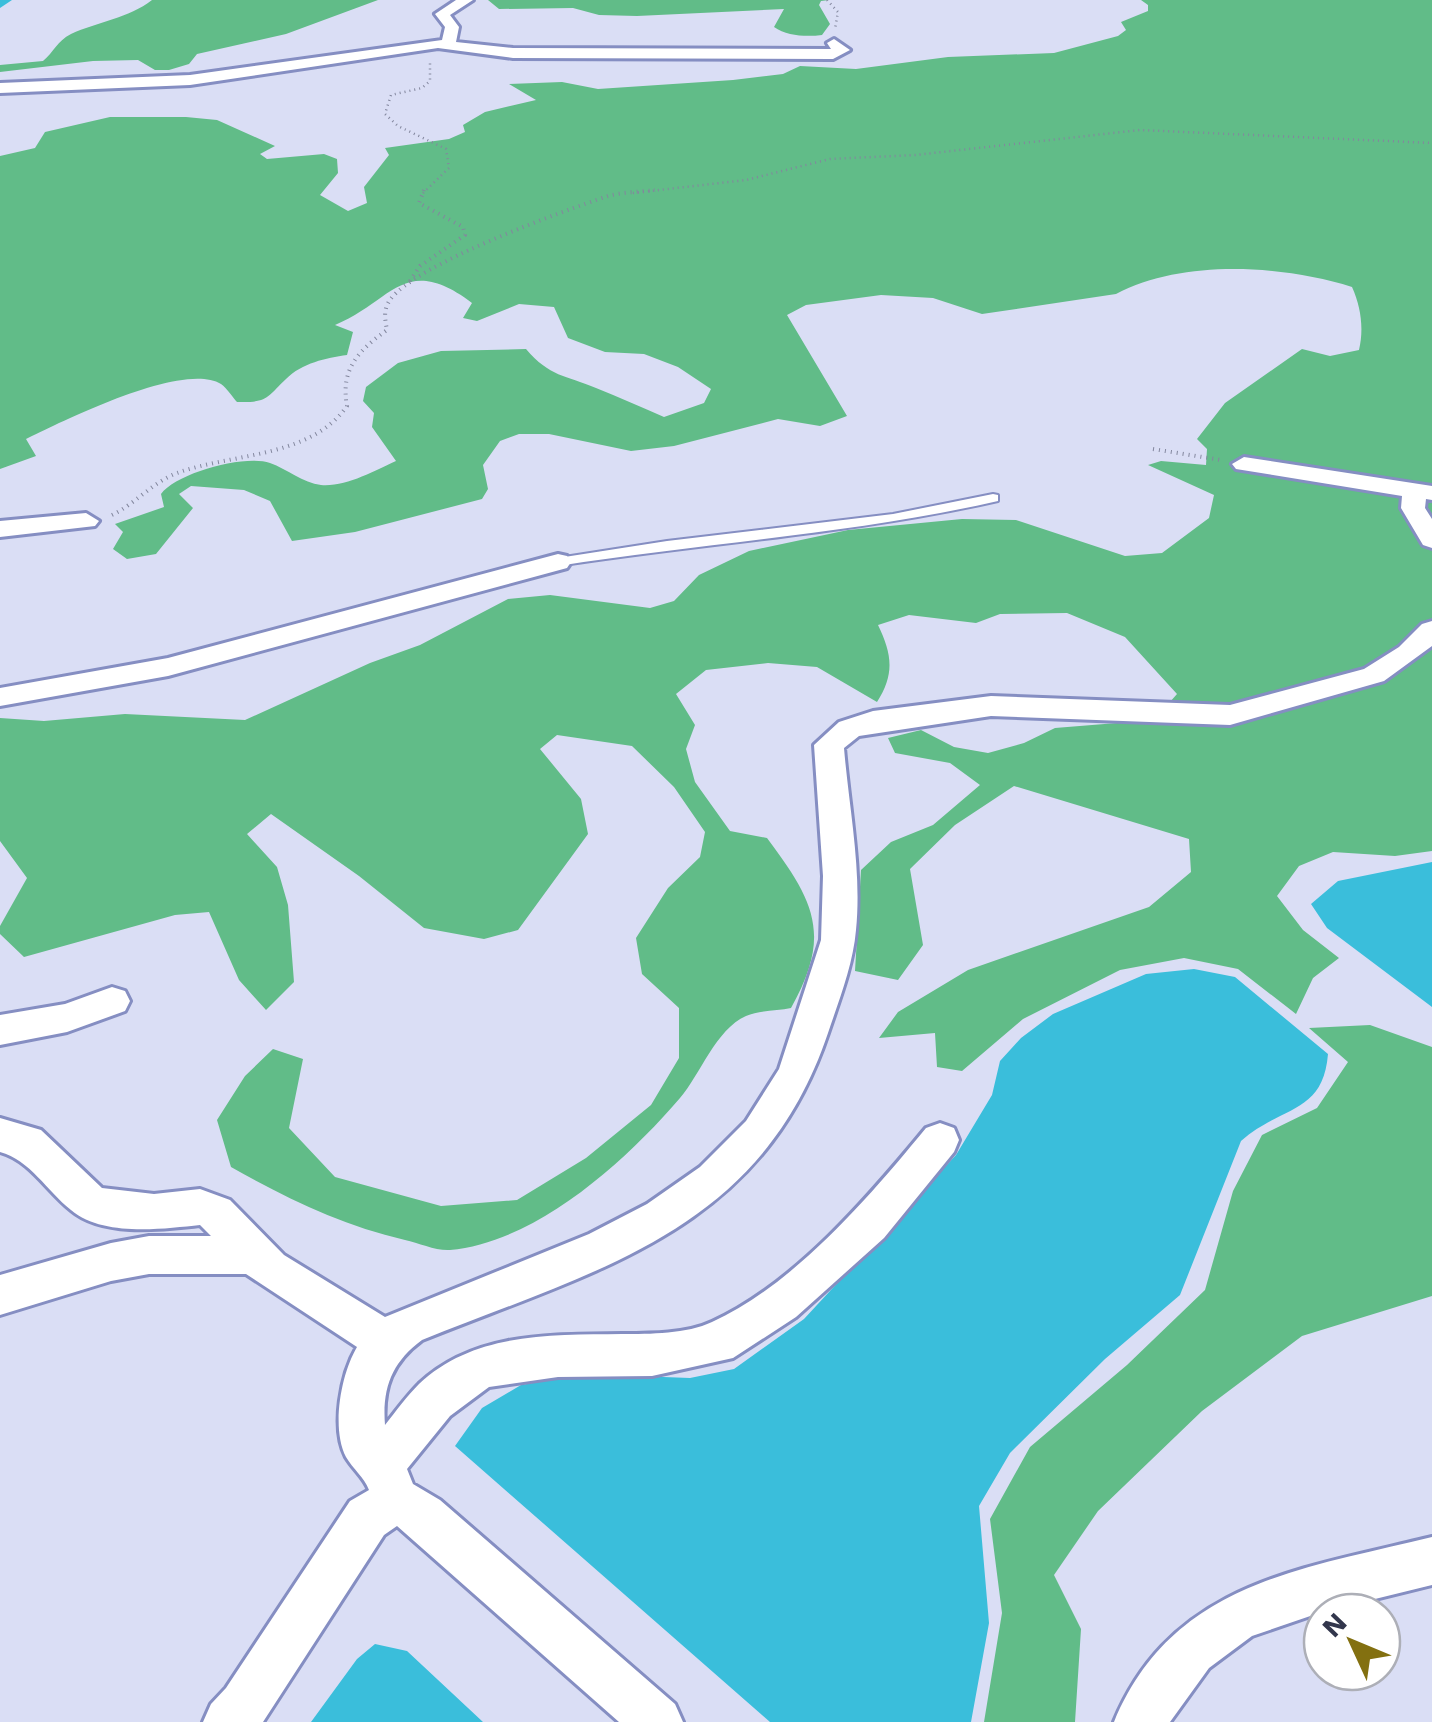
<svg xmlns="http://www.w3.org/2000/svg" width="1432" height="1722" font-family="'Work Sans',sans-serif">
	<rect width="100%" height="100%" fill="#dadef5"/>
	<path fill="#61bc88" d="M152,0H378L286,34L197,54L189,64L169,70H155L138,60L93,61L0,72V65L43,61C54,52 57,41 71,34C97,22 129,18 152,0Z
		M488,0H829L821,1L819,5L830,24L822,35C806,37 787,36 774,27L784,9L637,16L599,15L573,8L499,9Z
		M1141,0H1432V851L1395,856L1333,852L1299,866L1277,896L1303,930L1339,958L1313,978L1296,1014L1238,969L1184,958L1120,970L1023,1019L962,1071L937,1067L935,1033L879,1038L898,1012L968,970L1149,907L1191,872L1189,839L1014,786L955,825L910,869L923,945L898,980L855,971L861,870L891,842L933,825L980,785L950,763L895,753L888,738L921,730L954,747L988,753L1024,743L1055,728L1154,720L1177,694L1125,637L1067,613L1000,614L976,623L909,615L878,625C892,654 895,674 877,702L817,667L768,663L706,670L676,694L695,725L686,749L695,782L730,831L767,838C815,902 832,935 791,1008C777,1011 759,1010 746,1016C716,1029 700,1075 680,1098C626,1161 537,1242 450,1250C436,1251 419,1243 405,1240C342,1225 288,1199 231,1167L217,1120L245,1076L273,1049L303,1059L289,1128L335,1177L441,1206L517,1200L586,1158L651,1105L679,1058V1008L642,974L636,938L668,888L700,857L705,832L674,787L632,746L557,735L540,749L581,799L588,834L518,930L484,939L424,928L359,876L271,814L247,834L277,867L288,905L294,982L266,1010L239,980L209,912L175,915L24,957L0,934V926L27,878L0,841V718L44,721L125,714L245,720L370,663L420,645L508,599L550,595L650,608L674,601L699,575L749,551L848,530L962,519L1016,520L1125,556L1162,553L1209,518L1214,495L1148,465L1161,461L1206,465L1207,449L1197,439L1225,403L1302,349L1330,356L1359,350C1364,329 1361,307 1352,287C1281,265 1183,259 1116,294L982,314L933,298L881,295L806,305L787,315L847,416L820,426L778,419L674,446L631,451L549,434H519L500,441L483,465L488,489L482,499L355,532L292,541L270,501L244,490L191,486L179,494L193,508L156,554L127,559L113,549L123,532L115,524L164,507L161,494C176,473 245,454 270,463C287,469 303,483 321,485C346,487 374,471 396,461L372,427L374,413L363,401L366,387L398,363L441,351L526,349C550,377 565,375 596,388C619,397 641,407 664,417L704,403L711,389L678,367L644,354L605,352L568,338L554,307L519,304L477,321L463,318L472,303C404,252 392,302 335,325L353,332L347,355C326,358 302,363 286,379C267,397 268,403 237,402C233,398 227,388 221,384C182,361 64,421 26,439L36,456L0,469V156L35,148L45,132L110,117H186L217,120L275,146L260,154L267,159L324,154L337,159L338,173L320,195L348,211L367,203L364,187L389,155L385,148L449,139L465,132L463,125L485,112L536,100L509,84L562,82L598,89L733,80L783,74L800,66L856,69L948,57L1054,53L1118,36L1126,30L1121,22L1148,11V5Z
		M1370,1025L1432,1047V1296L1302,1336L1202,1411L1098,1511L1054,1575L1081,1629L1075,1722H984L1002,1613L990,1519L1030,1447L1127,1365L1205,1290L1233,1191L1262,1135L1317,1108L1348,1062L1309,1028Z"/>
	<path fill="#3abedb" d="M1432,862V1007L1327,928L1311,904L1338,881Z
		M1194,969L1235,977L1328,1054C1323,1115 1281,1105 1241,1141L1180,1295L1105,1359L1010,1453L979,1506L989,1623L971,1722H770L455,1446L482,1408L521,1385L583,1374L690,1378L734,1369L804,1319L956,1155L992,1095L1000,1061L1021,1038L1053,1014L1146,974Z
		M375,1644L407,1651L483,1722H311L357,1659Z"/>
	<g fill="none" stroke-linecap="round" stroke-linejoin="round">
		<path fill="#3abedb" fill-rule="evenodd" d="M0,0H12L0,8Z"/>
		<g stroke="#858ec2" stroke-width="4">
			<path id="lane" d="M993,494L998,495V501C853,534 704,543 558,566L551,562L558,558L667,541L893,514Z"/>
		</g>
		<g stroke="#858ec2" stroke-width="6">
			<path id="street" d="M456,0H473L450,15L459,27L456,42L513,48L831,49L827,43L834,39L850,50L833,59L513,58L438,48L190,85L0,93V83L190,75L442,40L445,27L435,14Z
				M1244,457L1432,486V500L1426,499L1425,508L1432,519V548L1423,545L1401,508L1402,496L1236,469L1232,464Z
				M86,513L99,521L95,526L0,537V521Z
				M558,554L567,556L571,562L567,568L168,676L0,706V688L168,658Z
				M1432,621V646L1384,681L1230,725L991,716L859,736L844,748C849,808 862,870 856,930C853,965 839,1000 828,1033C761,1232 598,1269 422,1340C392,1362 382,1388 385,1425C396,1411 407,1396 419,1384C474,1332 551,1335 622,1334C650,1334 687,1334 712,1322C794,1285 870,1196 926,1128L940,1123L954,1128L959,1140L954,1152L884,1238L796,1317L733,1358L652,1376L558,1377L489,1387L450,1416L407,1469L413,1484L440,1500L675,1704L683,1722H619L397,1526L384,1535L263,1722H203L211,1704L226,1688L350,1501L369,1490C364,1477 353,1469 346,1457C331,1428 341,1374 357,1347L246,1274H149L111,1281L0,1315V1275L111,1243L149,1236H211L200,1225C162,1229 103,1237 71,1210C47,1191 30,1160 0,1152V1118L41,1130L102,1188L154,1194L200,1189L230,1200L284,1255L385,1317L589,1234L647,1204L700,1167L746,1121L779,1069L821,940L823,876L814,745L839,722L873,711L991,696L1230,705L1364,669L1399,647L1422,624Z
				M112,987L125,991L130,1001L125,1011L67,1032L0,1045V1015L65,1004Z
				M1432,1537V1585L1322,1612L1252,1636L1209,1668L1170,1722H1114C1172,1582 1303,1569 1432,1537Z"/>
		</g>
		<path stroke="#83879e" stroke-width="2.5" stroke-dasharray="1 4" stroke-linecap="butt" d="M827,0L838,12L835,29
			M423,193L449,168L446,149L398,126L385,114L391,95L422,88L430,81V62
			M633,193L746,180L830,159L915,155L1140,130L1432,143"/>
		<path stroke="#83879e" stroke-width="4" stroke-dasharray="1 5" stroke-linecap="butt" d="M410,281L420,266L465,235L463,227L419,203L424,190
			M1153,449L1221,460
			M112,515C135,504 153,482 177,473C232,453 311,458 347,406C340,369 359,350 387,330C385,319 383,310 390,300C415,264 563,211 608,196C623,192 640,192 655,190"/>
		<use href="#lane" fill="#fff" fill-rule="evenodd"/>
		<use href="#street" fill="#fff" fill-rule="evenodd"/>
	</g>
	<g transform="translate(1352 1642) rotate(314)"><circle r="48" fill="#ffffff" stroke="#adafb7" stroke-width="2.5"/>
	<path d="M0-8L18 38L0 25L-18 38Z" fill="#837010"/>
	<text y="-15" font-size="28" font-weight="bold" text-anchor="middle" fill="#32364c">N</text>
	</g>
</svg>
